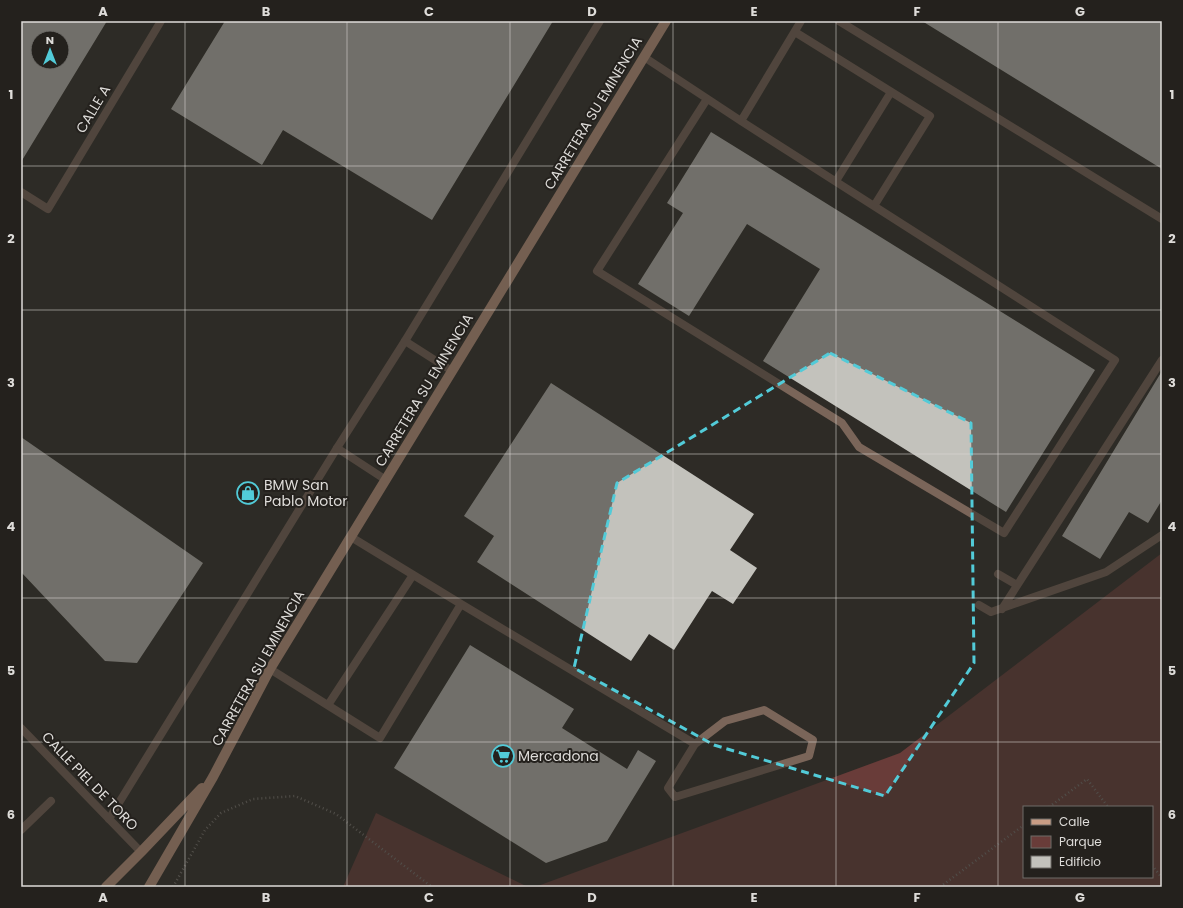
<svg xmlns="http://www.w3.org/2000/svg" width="1183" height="908" font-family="Poppins,sans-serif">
	<rect width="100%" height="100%" fill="#2e2b26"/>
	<path fill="#693c39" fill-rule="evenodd" d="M1162,553V887H535L900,753ZM1024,807H1152V877H1024Z
		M376,813L528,887H343Z"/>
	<path fill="#c3c2bc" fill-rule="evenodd" d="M21,21H107L21,162ZM38,38H62V62H38Z
		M225,21H553L432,220L283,130L262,165L171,109Z
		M922,21H1162V169Z
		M711,132L1095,370L1006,512L763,361L820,269L747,224L689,316L638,284L683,213L667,203Z
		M1162,371V500L1148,523L1129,512L1100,559L1062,536Z
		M551,383L754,514L730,550L757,568L733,604L712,591L674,650L649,634L631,661L477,562L494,536L464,516Z
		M21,437L203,563L137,663L105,661L21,572Z
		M470,645L574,709L562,728L627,769L638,750L656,761L607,841L546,863L394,768Z"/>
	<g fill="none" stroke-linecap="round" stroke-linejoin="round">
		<path stroke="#7c7975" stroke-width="2.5" stroke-dasharray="1 3" stroke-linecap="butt" d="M1049,807L1087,779L1108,807
			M1152,865L1162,878
			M173,887L205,830L221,813L253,799L295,796L336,814L432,887
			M940,887L1024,825"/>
		<path stroke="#7a6559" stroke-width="8" d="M795,32L930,116L874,206
			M644,57L741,121L1115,360L1004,533L859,447L842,423L597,271L707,99
			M741,121L801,21
			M836,181L891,92
			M351,537L461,604
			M998,574L1017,585
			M979,605L991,612L1106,572L1162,535
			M1002,609L1162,360
			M270,669L380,738L461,604L695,744
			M328,705L413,575
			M764,710L813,740L809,756L675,797L668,788L695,744L725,721Z
			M109,819L337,448L405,341L600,21
			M21,830L51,801"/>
		<path stroke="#7a6559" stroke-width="8" d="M839,21L1162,219
			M21,192L48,209L161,21
			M405,341L452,371
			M337,448L386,480
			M21,728L141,852"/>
		<path stroke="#c99d85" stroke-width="10" d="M106,887L141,852L202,788
			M149,887L213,777L270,669L666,21"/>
	</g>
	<path d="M0 0H1183V908H0ZM830,353L971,423L974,663L885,796L714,745L574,668L617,483Z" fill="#2e2b26" fill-opacity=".55" fill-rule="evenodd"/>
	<path fill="none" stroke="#52cbd8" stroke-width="3" stroke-dasharray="8 5" stroke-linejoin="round" d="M830,353L971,423L974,663L885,796L714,745L574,668L617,483Z"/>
	<path fill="none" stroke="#dedcd9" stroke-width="1" stroke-opacity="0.55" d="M185,21V887M347,21V887M510,21V887M673,21V887M836,21V887M998,21V887M21,166H1162M21,310H1162M21,454H1162M21,598H1162M21,742H1162"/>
	<defs>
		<g id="shop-ring" transform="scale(1.15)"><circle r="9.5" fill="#24211d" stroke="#52cbd8" stroke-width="1.5"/><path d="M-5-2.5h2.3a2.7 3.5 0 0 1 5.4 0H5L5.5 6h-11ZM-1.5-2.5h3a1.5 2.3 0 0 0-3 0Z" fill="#52cbd8"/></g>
		<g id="supermarket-ring" transform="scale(1.15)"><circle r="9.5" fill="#24211d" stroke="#52cbd8" stroke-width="1.5"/><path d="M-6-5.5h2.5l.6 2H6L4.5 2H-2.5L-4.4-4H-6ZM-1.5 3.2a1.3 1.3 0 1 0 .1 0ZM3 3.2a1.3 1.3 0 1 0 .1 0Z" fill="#52cbd8"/></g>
	</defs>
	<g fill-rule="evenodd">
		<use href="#shop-ring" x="248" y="493"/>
		<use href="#supermarket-ring" x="503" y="756"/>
	</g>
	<g text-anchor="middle" stroke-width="4" stroke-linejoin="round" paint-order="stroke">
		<g font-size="14" fill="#dedcd9" stroke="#24211d">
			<text transform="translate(93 109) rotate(-59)" y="5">CALLE A</text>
			<text transform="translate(593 113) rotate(-59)" y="5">CARRETERA SU EMINENCIA</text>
			<text transform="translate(424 390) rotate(-59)" y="5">CARRETERA SU EMINENCIA</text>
			<text transform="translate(258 668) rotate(-61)" y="5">CARRETERA SU EMINENCIA</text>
			<text transform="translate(90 781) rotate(46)" y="5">CALLE PIEL DE TORO</text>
		</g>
		<g font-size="14" fill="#dedcd9" stroke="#24211d" text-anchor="start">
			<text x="264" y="490">BMW San<tspan x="264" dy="16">Pablo Motor</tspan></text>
			<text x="518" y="761">Mercadona</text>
		</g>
	</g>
	<rect width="1183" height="908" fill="none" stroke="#24211d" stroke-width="44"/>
	<rect x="1023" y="806" width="130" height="72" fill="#24211d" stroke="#6e6c68"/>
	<rect x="1031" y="819" width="20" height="6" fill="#c99d85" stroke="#6e6c68"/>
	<text x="1059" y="826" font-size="12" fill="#dedcd9">Calle</text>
	<rect x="1031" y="836" width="20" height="12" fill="#693c39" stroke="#6e6c68"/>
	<text x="1059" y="846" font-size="12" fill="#dedcd9">Parque</text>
	<rect x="1031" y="856" width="20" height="12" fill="#c3c2bc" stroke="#6e6c68"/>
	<text x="1059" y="866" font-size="12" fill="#dedcd9">Edificio</text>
	<g transform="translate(50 50)"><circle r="19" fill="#24211d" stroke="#6e6c68"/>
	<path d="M0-3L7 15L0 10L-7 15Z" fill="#52cbd8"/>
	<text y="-6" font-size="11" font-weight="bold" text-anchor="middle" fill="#dedcd9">N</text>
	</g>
	<rect x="22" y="22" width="1139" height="864" fill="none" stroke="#dedcd9" stroke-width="1.5"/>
	<g font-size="13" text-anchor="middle" font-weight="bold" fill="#dedcd9">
		<text x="103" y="16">A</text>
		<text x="266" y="16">B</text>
		<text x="429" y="16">C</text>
		<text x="592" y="16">D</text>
		<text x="754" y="16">E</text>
		<text x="917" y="16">F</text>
		<text x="1080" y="16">G</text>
		<text x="11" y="99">1</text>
		<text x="1172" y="99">1</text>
		<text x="11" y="243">2</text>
		<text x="1172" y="243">2</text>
		<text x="11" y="387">3</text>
		<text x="1172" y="387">3</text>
		<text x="11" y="531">4</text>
		<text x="1172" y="531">4</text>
		<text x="11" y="675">5</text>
		<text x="1172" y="675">5</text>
		<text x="11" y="819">6</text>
		<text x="1172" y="819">6</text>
		<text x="103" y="902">A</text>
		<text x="266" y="902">B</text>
		<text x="429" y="902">C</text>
		<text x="592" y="902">D</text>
		<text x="754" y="902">E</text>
		<text x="917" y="902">F</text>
		<text x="1080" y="902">G</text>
	</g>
</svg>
